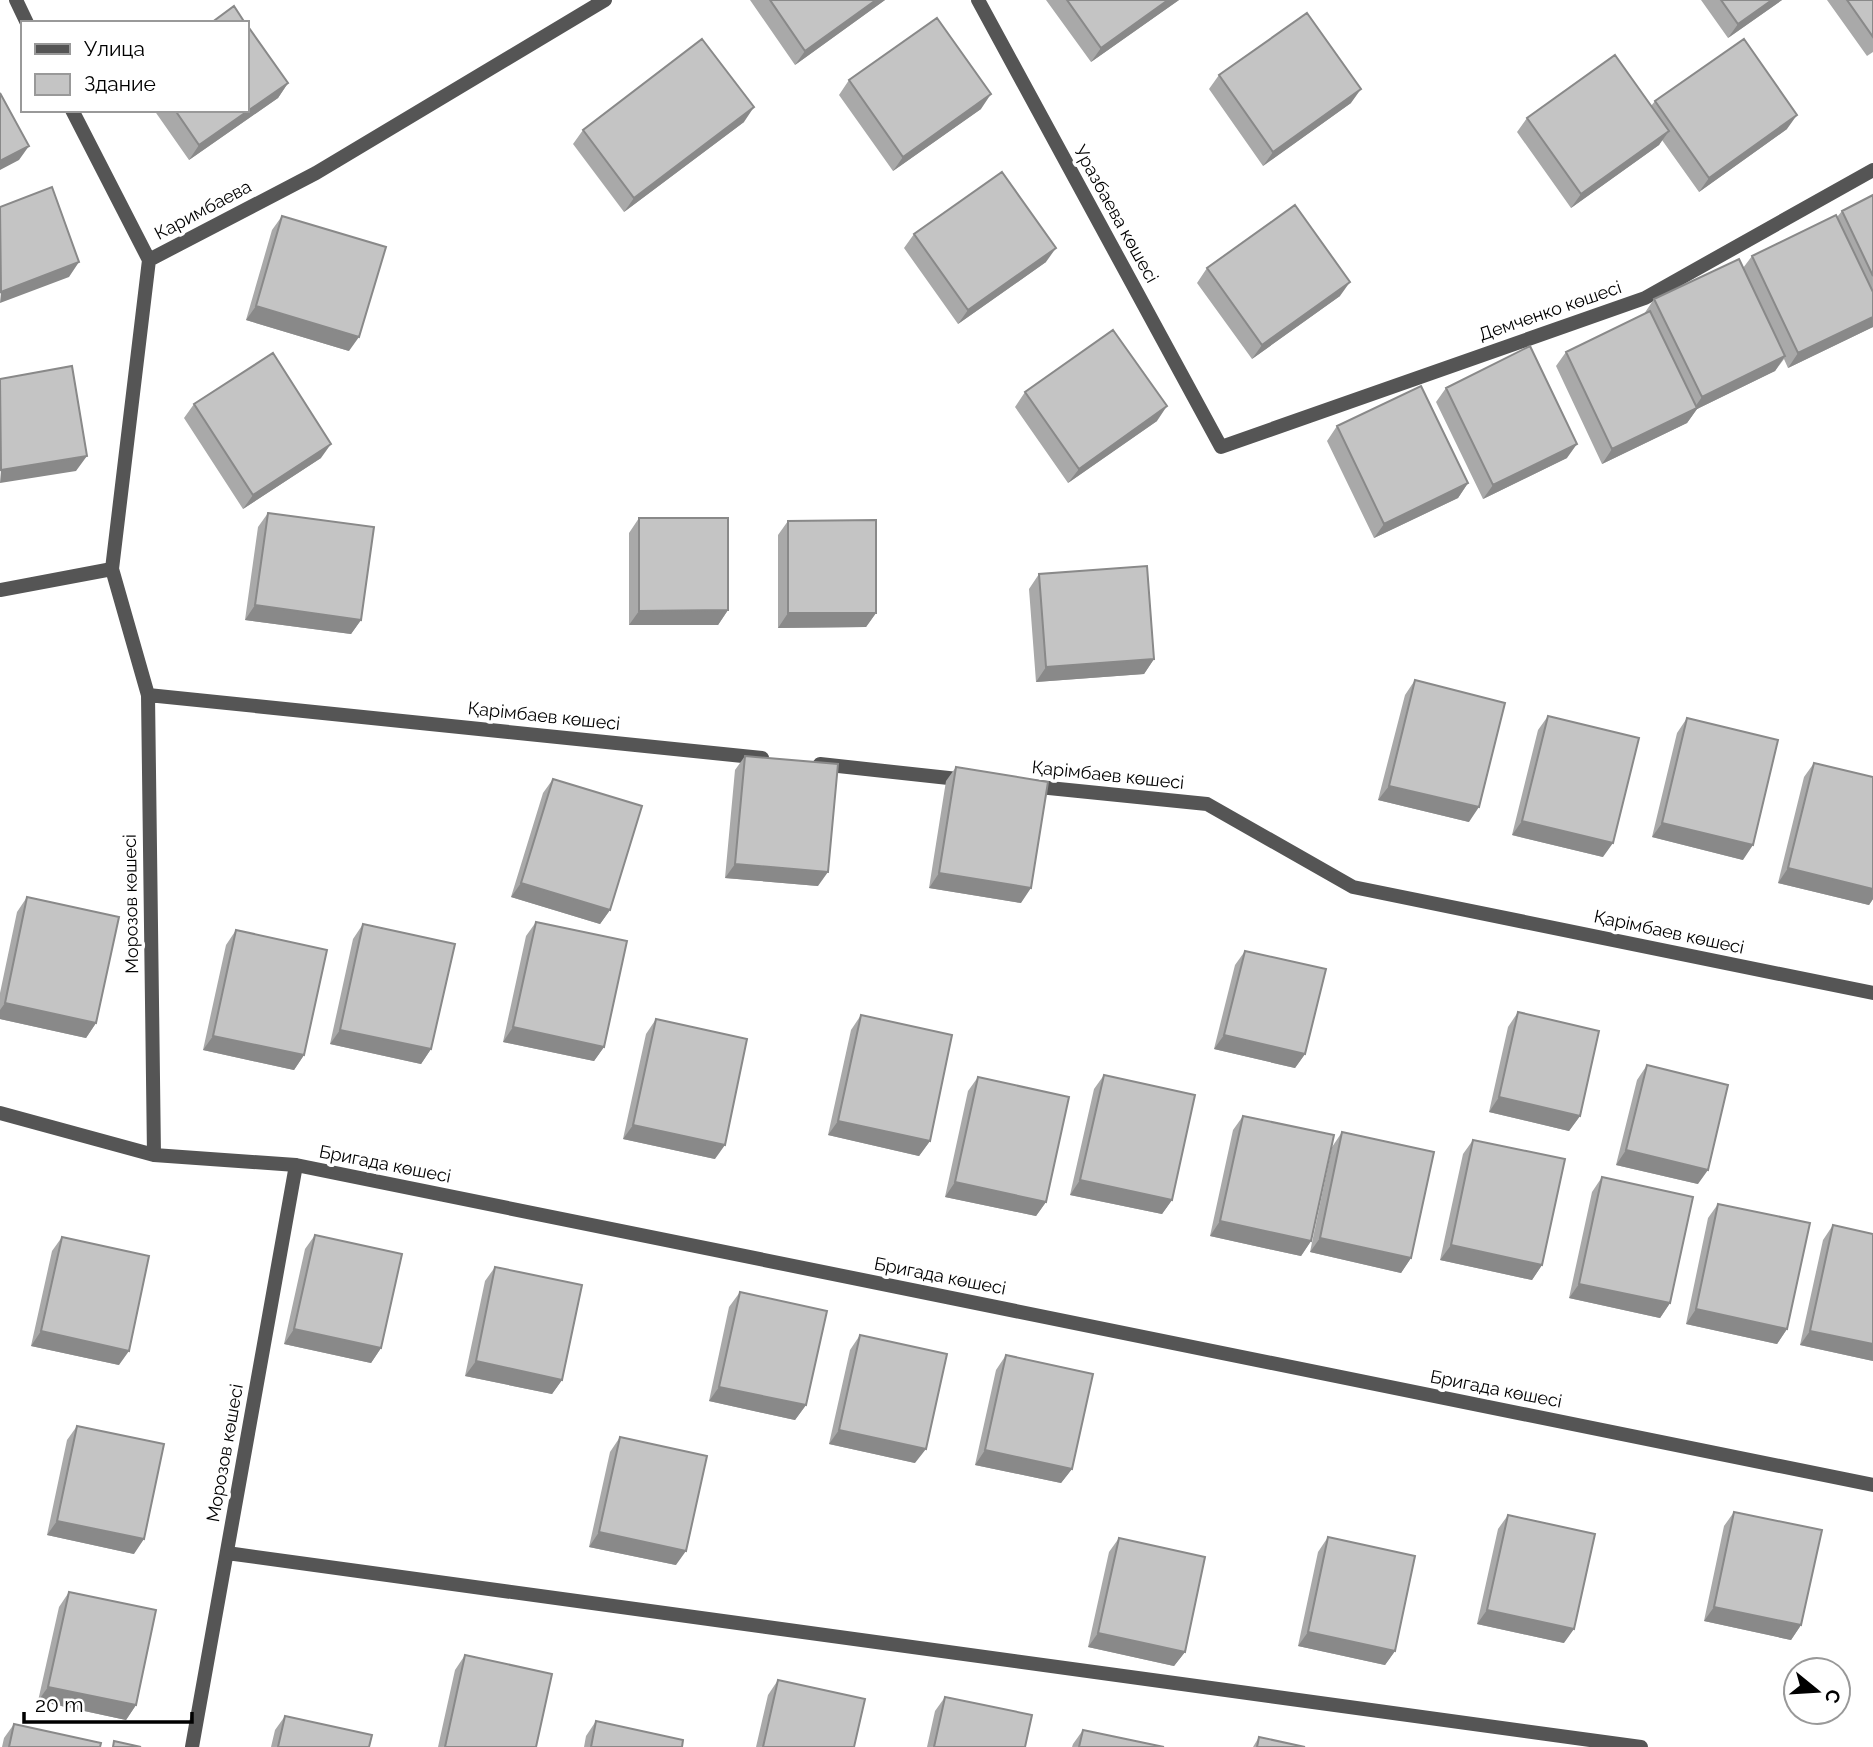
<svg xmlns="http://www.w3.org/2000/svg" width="1873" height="1747" font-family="Raleway,sans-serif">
	<rect width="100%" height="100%" fill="#fff"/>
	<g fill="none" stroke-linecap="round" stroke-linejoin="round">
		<path stroke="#555" stroke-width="14" d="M16,0L27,23
			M978,0L1221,447L1645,298L1873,170
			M72,110L149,260
			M149,260L112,569L148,695L762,758
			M149,260L316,173L605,0
			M0,590L112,569
			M148,695L154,1155
			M820,764L967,780
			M1029,786L1207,804L1353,887L1873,993
			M0,1113L154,1155L296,1165L1873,1485
			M227,1553L1641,1747
			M192,1747L296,1165"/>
	</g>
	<path fill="#a9a9a9" d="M750,0H885L795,65Z
		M1046,0H1179L1091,62Z
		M1701,0H1782L1728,38Z
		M1827,0H1873V52L1867,56Z
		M1219,75L1351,103L1263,166L1209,89Z
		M849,80L981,109L893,171L839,95Z
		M288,83L278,98L189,160L154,110H247Z
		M1655,101L1787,129L1699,192L1662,140L1659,145L1571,208L1517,132L1527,118L1651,106Z
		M744,122L624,212L573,144L583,130Z
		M1873,195V327L1788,368L1784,359L1775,371L1697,409L1687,423L1602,464L1556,366L1566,352L1644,314L1654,299L1743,268L1752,256L1837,217L1842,211Z
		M282,216L349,351L246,320L272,230Z
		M914,234L1046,262L958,324L904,248Z
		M1207,268L1340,296L1252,359L1197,283Z
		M1446,388L1567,458L1483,499L1436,402Z
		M1025,392L1157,421L1068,483L1015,407Z
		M194,404L321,458L243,509L184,418Z
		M1337,426L1468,483L1458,498L1374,538L1327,441Z
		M268,513L361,620L351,634L245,620L258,527Z
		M639,518L728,610L718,625H629V533Z
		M788,521L876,613L866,627L778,628V535Z
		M1039,574L1154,659L1144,674L1036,682L1029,589Z
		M1415,680L1469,822L1378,800L1405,695Z
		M1548,716L1603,857L1512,835L1538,730Z
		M1687,718L1743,860L1652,837L1677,733Z
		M745,756L818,886L725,878L735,770Z
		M1814,763L1873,777V899L1869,905L1778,883L1804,777Z
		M956,767L1021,903L929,888L946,781Z
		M553,779L610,910L600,924L511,897L543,793Z
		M27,897L96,1023L86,1038L0,1019V993L17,912Z
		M536,922L604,1047L594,1061L503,1042L526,936Z
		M363,924L431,1049L421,1064L330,1044L353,939Z
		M236,930L304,1055L294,1070L203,1050L226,945Z
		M1245,951L1305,1054L1295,1068L1214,1049L1235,965Z
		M1518,1012L1580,1116L1569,1131L1489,1112L1508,1027Z
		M861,1015L930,1141L919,1156L828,1135L851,1030Z
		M656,1019L715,1159L623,1139L646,1034Z
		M1647,1065L1698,1184L1616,1165L1637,1080Z
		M1104,1075L1172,1200L1162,1214L1070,1195L1094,1089Z
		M978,1077L1046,1202L1036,1216L945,1197L968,1091Z
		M1243,1116L1311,1241L1301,1256L1210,1236L1233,1130Z
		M1342,1132L1411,1258L1401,1273L1310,1252L1332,1147Z
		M1473,1140L1542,1265L1532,1280L1440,1260L1463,1154Z
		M1602,1177L1670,1303L1660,1318L1569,1298L1592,1192Z
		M1718,1204L1787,1329L1777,1344L1686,1324L1708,1218Z
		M1833,1225L1873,1234V1361L1800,1345L1823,1240Z
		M315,1235L381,1348L371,1363L284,1344L305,1249Z
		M62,1237L119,1365L31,1346L52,1251Z
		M495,1267L562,1380L552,1394L465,1376L485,1281Z
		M740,1292L806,1405L795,1420L709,1401L729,1307Z
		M860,1335L915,1463L829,1444L850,1350Z
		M1006,1355L1072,1469L1061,1483L975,1465L996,1370Z
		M77,1426L134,1554L47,1535L67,1440Z
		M620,1437L676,1565L589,1547L610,1452Z
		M1734,1512L1801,1625L1791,1640L1704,1621L1724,1526Z
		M1508,1515L1564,1643L1477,1624L1498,1529Z
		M1328,1537L1395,1651L1385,1665L1298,1646L1318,1552Z
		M1119,1538L1185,1652L1174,1666L1088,1647L1109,1552Z
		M69,1592L136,1705L126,1720L38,1701L59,1607Z
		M465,1655L536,1747H438L455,1670Z
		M778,1680L854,1747H756L768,1695Z
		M945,1697L1025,1747H927L935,1711Z
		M285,1716L369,1747H271L275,1730Z
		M596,1721L682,1747H584L586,1736Z
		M14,1724L100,1747H2L4,1738Z
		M1083,1730L1164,1747H1072L1073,1744Z
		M1259,1737L1305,1747H1253Z"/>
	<path fill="#898989" d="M876,0H885L795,65L805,51Z
		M1168,0H1179L1091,62L1101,48Z
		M1772,0H1782L1728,38L1738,24Z
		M288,83L278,98L189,160L199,145Z
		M1361,89L1351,103L1263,166L1273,152Z
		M991,94L981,109L893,171L903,157Z
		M754,107L744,122L624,212L634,198Z
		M1797,115L1787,129L1699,192L1709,178Z
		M1669,131L1659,145L1571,208L1581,194Z
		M29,146L19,160L0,170V161Z
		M1056,248L1046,262L958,324L968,310Z
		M79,262L69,277L0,303L1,292Z
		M1350,282L1340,296L1252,359L1262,345Z
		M256,306L359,337L349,351L246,320Z
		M1873,317V327L1788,368L1798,353Z
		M1785,356L1775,371L1697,409L1687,423L1602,464L1612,449L1692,411L1702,397Z
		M1167,406L1157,421L1068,483L1079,469Z
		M331,444L321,458L243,509L253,495Z
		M1577,444L1567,458L1483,499L1493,485Z
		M87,456L76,471L0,483L1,470Z
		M1468,483L1458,498L1374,538L1384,524Z
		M255,605L361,620L351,634L245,620Z
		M728,610L718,625H629L639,611Z
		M788,613H876L866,627L778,628Z
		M1154,659L1144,674L1036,682L1046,667Z
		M1389,786L1479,807L1469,822L1378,800Z
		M1522,821L1613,843L1603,857L1512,835Z
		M1662,823L1753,845L1743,860L1652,837Z
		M735,864L828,872L818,886L725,878Z
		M1788,868L1873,889V899L1869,905L1778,883Z
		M939,873L1031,888L1021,903L929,888Z
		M521,883L610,910L600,924L511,897Z
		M5,1003L96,1023L86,1038L0,1019V1010Z
		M513,1027L604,1047L594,1061L503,1042Z
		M340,1030L431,1049L421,1064L330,1044Z
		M1224,1035L1305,1054L1295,1068L1214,1049Z
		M213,1036L304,1055L294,1070L203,1050Z
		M1499,1097L1580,1116L1569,1131L1489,1112Z
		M838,1121L930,1141L919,1156L828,1135Z
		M633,1125L725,1145L715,1159L623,1139Z
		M1626,1150L1708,1170L1698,1184L1616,1165Z
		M1080,1180L1172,1200L1162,1214L1070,1195Z
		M955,1182L1046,1202L1036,1216L945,1197Z
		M1220,1221L1311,1241L1301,1256L1210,1236Z
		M1320,1238L1411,1258L1401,1273L1310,1252Z
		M1451,1245L1542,1265L1532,1280L1440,1260Z
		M1579,1284L1670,1303L1660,1318L1569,1298Z
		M1696,1309L1787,1329L1777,1344L1686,1324Z
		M294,1329L381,1348L371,1363L284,1344Z
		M41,1331L129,1351L119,1365L31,1346Z
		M1810,1331L1873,1344V1361L1800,1345Z
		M476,1361L562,1380L552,1394L465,1376Z
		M719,1387L806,1405L795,1420L709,1401Z
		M839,1430L926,1449L915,1463L829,1444Z
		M985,1450L1072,1469L1061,1483L975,1465Z
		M57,1521L144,1539L134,1554L47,1535Z
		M599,1532L686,1551L676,1565L589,1547Z
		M1714,1607L1801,1625L1791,1640L1704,1621Z
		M1487,1610L1574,1629L1564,1643L1477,1624Z
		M1308,1632L1395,1651L1385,1665L1298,1646Z
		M1098,1633L1185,1652L1174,1666L1088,1647Z
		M48,1687L136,1705L126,1720L38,1701Z"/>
	<path fill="#c4c4c4" stroke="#898989" stroke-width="2" d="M770,0H876L805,51Z
		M1067,0H1168L1101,48Z
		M1721,0H1772L1738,24Z
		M1847,0H1873V37Z
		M234,6L245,23H211Z
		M1307,13L1361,89L1273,152L1219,75Z
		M937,18L991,94L903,157L849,80Z
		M247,25L288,83L199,145L175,110H247Z
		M702,39L754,107L634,198L583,130Z
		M1744,39L1797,115L1709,178L1655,101Z
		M1615,55L1669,131L1581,194L1527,118Z
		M0,93L29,146L0,161Z
		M1002,172L1056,248L968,310L914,234Z
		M52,187L79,262L1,292L0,207Z
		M1873,195V276L1842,211Z
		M1295,205L1350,282L1262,345L1207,268Z
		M1836,215L1873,292V317L1798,353L1752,256Z
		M282,216L386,247L359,337L256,306Z
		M1739,259L1785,356L1702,397L1654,299Z
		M1650,311L1697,408L1612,449L1566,352Z
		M1113,330L1167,406L1079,469L1025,392Z
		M1530,346L1577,444L1493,485L1446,388Z
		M273,353L331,444L253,495L194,404Z
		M72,366L87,456L1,470L0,379Z
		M1421,386L1468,483L1384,524L1337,426Z
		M268,513L374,527L361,620L255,605Z
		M639,518H728V610L639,611Z
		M876,520V613H788V521Z
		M1147,566L1154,659L1046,667L1039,574Z
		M1415,680L1505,703L1479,807L1389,786Z
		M1548,716L1639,738L1613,843L1522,821Z
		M1687,718L1778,740L1753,845L1662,823Z
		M745,756L838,764L828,872L735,864Z
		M1814,763L1873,777V889L1788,868Z
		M956,767L1048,782L1031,888L939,873Z
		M553,779L642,806L610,910L521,883Z
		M27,897L119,917L96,1023L5,1003Z
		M536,922L627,941L604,1047L513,1027Z
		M363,924L455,944L431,1049L340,1030Z
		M236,930L327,950L304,1055L213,1036Z
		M1245,951L1326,969L1305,1054L1224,1035Z
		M1518,1012L1599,1031L1580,1116L1499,1097Z
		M861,1015L952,1035L930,1141L838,1121Z
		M656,1019L747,1039L725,1145L633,1125Z
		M1647,1065L1728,1085L1708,1170L1626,1150Z
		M1104,1075L1195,1095L1172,1200L1080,1180Z
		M978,1077L1069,1097L1046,1202L955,1182Z
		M1243,1116L1334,1135L1311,1241L1220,1221Z
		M1342,1132L1434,1152L1411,1258L1320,1238Z
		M1473,1140L1565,1159L1542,1265L1451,1245Z
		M1602,1177L1693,1197L1670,1303L1579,1284Z
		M1718,1204L1810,1223L1787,1329L1696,1309Z
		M1833,1225L1873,1234V1344L1810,1331Z
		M315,1235L402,1254L381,1348L294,1329Z
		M62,1237L149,1256L129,1351L41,1331Z
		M495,1267L582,1285L562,1380L476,1361Z
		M740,1292L827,1311L806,1405L719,1387Z
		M860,1335L947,1354L926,1449L839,1430Z
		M1006,1355L1093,1374L1072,1469L985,1450Z
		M77,1426L164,1444L144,1539L57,1521Z
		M620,1437L707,1456L686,1551L599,1532Z
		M1734,1512L1822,1530L1801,1625L1714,1607Z
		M1508,1515L1595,1534L1574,1629L1487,1610Z
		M1328,1537L1415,1556L1395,1651L1308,1632Z
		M1119,1538L1205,1557L1185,1652L1098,1633Z
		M69,1592L156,1610L136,1705L48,1687Z
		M465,1655L552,1674L536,1747H445Z
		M778,1680L865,1699L854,1747H763Z
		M945,1697L1032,1715L1025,1747H934Z
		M285,1716L372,1735L369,1747H278Z
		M596,1721L683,1740L682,1747H591Z
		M14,1724L101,1743L100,1747H9Z
		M1083,1730L1164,1747H1079Z
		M1259,1737L1305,1747H1257Z
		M114,1741L141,1747H113Z"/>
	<g text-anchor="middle" stroke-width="7" stroke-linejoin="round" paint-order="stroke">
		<g font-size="18" fill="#000" stroke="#fff">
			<text transform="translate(203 210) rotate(-28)" y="6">Каримбаева</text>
			<text transform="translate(1116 214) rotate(61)" y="6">Уразбаева көшесі</text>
			<text transform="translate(1550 311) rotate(-19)" y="6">Демченко көшесі</text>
			<text transform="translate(544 716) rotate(6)" y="6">Қарімбаев көшесі</text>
			<text transform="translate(1108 775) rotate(6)" y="6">Қарімбаев көшесі</text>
			<text transform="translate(131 904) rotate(-91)" y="6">Морозов көшесі</text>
			<text transform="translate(1669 932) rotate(12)" y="6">Қарімбаев көшесі</text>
			<text transform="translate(385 1164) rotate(11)" y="6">Бригада көшесі</text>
			<text transform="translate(940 1276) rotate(11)" y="6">Бригада көшесі</text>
			<text transform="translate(1496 1389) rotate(11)" y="6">Бригада көшесі</text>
			<text transform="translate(225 1453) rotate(-80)" y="6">Морозов көшесі</text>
		</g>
	</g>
	<rect x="21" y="21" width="228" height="91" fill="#ffffff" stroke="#999999" stroke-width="2"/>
	<rect x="35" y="44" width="35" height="10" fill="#555555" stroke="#999999" stroke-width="2"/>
	<text x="84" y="56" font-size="21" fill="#000000">Улица</text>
	<rect x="35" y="74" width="35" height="21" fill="#c4c4c4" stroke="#999999" stroke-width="2"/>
	<text x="84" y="91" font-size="21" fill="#000000">Здание</text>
	<g transform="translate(1817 1691) rotate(108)"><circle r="33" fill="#ffffff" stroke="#999999" stroke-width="2"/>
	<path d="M0-5L12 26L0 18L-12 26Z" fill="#000000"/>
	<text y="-10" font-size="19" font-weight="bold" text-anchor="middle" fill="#000000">С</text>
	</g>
	<path d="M24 1712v10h168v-10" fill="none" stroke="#000000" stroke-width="3.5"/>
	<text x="35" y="1712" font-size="21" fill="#000000" stroke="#ffffff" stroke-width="5" paint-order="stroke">20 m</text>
</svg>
